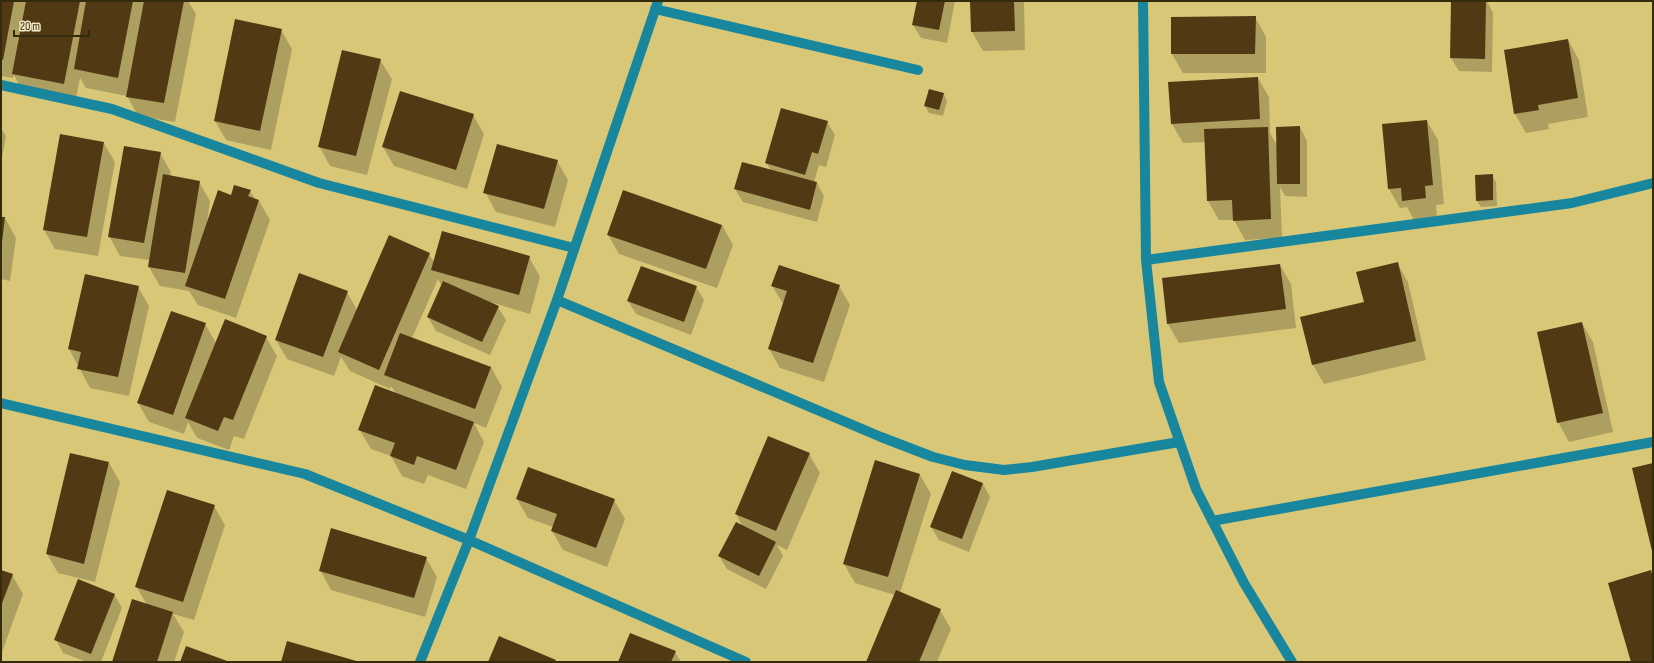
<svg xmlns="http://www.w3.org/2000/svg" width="1654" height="663" font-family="'Sofia Sans Condensed',sans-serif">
	<rect width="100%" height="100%" fill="#d9c778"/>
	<path fill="#0003" d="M1,1H188L196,14L175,122L138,116L127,96L86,88L80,78L75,103L24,94L14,75L13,78L1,76Z
		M918,1H955L947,43L921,38L913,25Z
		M971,1H1024L1025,50L983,51L972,32Z
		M1452,1H1487L1493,13L1492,72L1459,71L1451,58Z
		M1255,17L1266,37V73H1183L1172,54V18Z
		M281,30L292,49L271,150L226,140L215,121Z
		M1568,40L1579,60L1588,117L1548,124L1549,129L1526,133L1515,114L1505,50Z
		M380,60L392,79L367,175L330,166L319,146Z
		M1258,78L1269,97L1270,133L1277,145L1300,127L1307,141V197L1285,196L1280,187L1282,238L1245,240L1234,220H1219L1208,201L1205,142L1183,143L1172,124Z
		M944,94L947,101L943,116L929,113L925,106Z
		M473,115L484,134L467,189L394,166L383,147Z
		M1427,121L1438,140L1444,204L1436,205L1437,217L1414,220L1407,207L1400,208L1389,189Z
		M827,122L835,135L826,167L819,165L814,182L817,183L824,196L817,222L743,202L735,189L771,170L766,163Z
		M1,128L6,136L1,163Z
		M103,142L115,162L98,256L55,249L44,230Z
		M160,153L171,172L170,177L199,182L210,201L207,223L232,196L250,191L255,199L259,201L270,220L236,318L198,305L189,291L160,286L149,267L150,260L120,256L109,236Z
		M557,161L568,180L555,227L496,212L485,192Z
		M1492,175L1496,182L1497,206L1481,207L1477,201Z
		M1,218H5L16,238L10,281L1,279Z
		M722,225L733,245L717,288L619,254L608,235Z
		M429,254L434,262L529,257L540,277L530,314L490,302L498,307L506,320L490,355L436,331L428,317L442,287L438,279L412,338L491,367L502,387L486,428L474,423L484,442L466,489L428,475L424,484L402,476L391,456L371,449L359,429L396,394L391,386L390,389L350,371L341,357L334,376L287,359L276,340L347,292L357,310Z
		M1397,263L1408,282L1426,360L1324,384L1313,365Z
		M1280,265L1291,284L1296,328L1179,343L1168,324Z
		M772,286H839L850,305L824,382L780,368L769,349L784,305Z
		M138,287L149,306L129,396L90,388L69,349Z
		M696,287L704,300L691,335L636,314L628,301Z
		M1582,323L1593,342L1613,432L1569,442L1558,422Z
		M205,324L216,343L266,337L277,356L244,439L234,436L229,450L197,438L188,422L184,434L149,422L138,403Z
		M809,454L820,473L787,550L777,545L783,556L766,589L727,569L719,556L743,527L736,514Z
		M876,462L920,475L931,494L900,593L940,610L951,629L937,662H867L895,595L855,583L844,564Z
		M109,463L120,482L95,582L58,573L47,554Z
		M952,473L983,484L990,497L969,552L939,540L931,527Z
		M517,499L614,500L625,519L607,567L563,550L552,531L553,527L528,518Z
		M214,506L225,525L194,620L173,614L184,632L174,662H113L147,605L136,586Z
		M426,558L437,577L425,617L331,590L320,570Z
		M1,571L12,575L23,594L1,655Z
		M1650,571L1653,576V662H1632L1609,583Z
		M114,594L122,608L101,662H87L63,653L56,640Z
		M675,652L681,662H619Z"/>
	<path fill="#513913" d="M1,1H14L3,60L1,59Z
		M26,1H80L64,84L12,74Z
		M86,1H133L118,78L74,69Z
		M144,1H184L164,103L126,97Z
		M917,1H945L939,30L912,25Z
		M970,1H1014L1015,31L971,32Z
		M1451,1H1486L1485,59L1450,58Z
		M1256,16L1255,54H1171V17Z
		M235,19L282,29L260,131L214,121Z
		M1568,39L1578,98L1538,105L1539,110L1514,114L1504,50Z
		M342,50L381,59L356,156L318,147Z
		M1258,77L1260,119L1171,124L1168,82Z
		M929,89L944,93L939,110L924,106Z
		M400,91L474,114L456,170L382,147Z
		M781,108L828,121L818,154L812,152L805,175L765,163Z
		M1427,120L1433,185L1425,186L1426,198L1402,201L1401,188L1388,189L1382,124Z
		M1300,126V184H1277L1276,127Z
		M1268,127L1271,219L1233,221L1232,200L1207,201L1204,129Z
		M60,134L104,142L87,237L43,230Z
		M497,144L558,160L544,209L483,193Z
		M124,146L161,152L144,243L108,237Z
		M742,162L817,182L810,210L734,189Z
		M163,174L200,181L185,273L148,267Z
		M1493,174V200L1476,201L1475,175Z
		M234,185L251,190L248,196L259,200L225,299L185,286L218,190L231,195Z
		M623,190L722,225L706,269L607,235Z
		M1,217H5L2,242H1Z
		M442,231L530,256L519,295L431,270Z
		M389,235L430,253L379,370L338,352Z
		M1398,262L1416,341L1312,365L1300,317L1364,302L1356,272Z
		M1280,264L1286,309L1167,324L1162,278Z
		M779,265L840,285L813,363L768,349L787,291L771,286Z
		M641,266L697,286L684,322L627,301Z
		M299,273L348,291L323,357L275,340Z
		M85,274L139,286L118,377L77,369L81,352L68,349Z
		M443,281L499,306L482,342L427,317Z
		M171,311L206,323L173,415L137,403Z
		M225,319L267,336L233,420L224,417L218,431L185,418Z
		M1582,322L1603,413L1557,423L1537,332Z
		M400,333L491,367L475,409L384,375Z
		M375,385L474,422L456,470L417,456L414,465L390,456L395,443L358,430Z
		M768,436L810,453L776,531L735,514Z
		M70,453L109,462L84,564L46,554Z
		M875,460L920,474L888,577L843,564Z
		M1653,463V551H1652L1632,468Z
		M528,467L615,499L596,548L551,531L557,514L516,499Z
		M952,471L983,483L962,539L930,527Z
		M167,490L215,505L183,602L135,587Z
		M736,522L776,542L759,576L718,556Z
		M331,528L427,557L414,598L319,571Z
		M1,570L13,574L1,606Z
		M1651,570L1653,578V661L1631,662L1608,583Z
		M78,579L115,594L91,654L54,640Z
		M896,590L941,609L919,662H866Z
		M132,599L173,612L157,662H112Z
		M630,633L676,651L671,662H618Z
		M499,636L556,660L555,662H488Z
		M287,641L360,662H281Z
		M186,646L230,662H180Z"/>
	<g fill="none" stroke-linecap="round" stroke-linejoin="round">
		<path stroke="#18879e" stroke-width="10" d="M1143,1L1146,260L1159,382L1196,489L1244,583L1292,662
			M655,9L918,70
			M1,85L112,109L319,183L574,248
			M1146,260L1572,203L1653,183
			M557,300L881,437L933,457L965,465L1004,470L1032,467L1179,442
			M1,403L305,474L469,540L746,662
			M1212,521L1653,442
			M420,662L469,540L557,300L658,1"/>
	</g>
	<rect width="1654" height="663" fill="none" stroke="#332b09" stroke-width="4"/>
	<path d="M14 30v6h75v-6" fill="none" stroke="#332b09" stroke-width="2"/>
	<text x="20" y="30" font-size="12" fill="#332b09" stroke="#f0e8c2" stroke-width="3" paint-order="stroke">20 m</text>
</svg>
